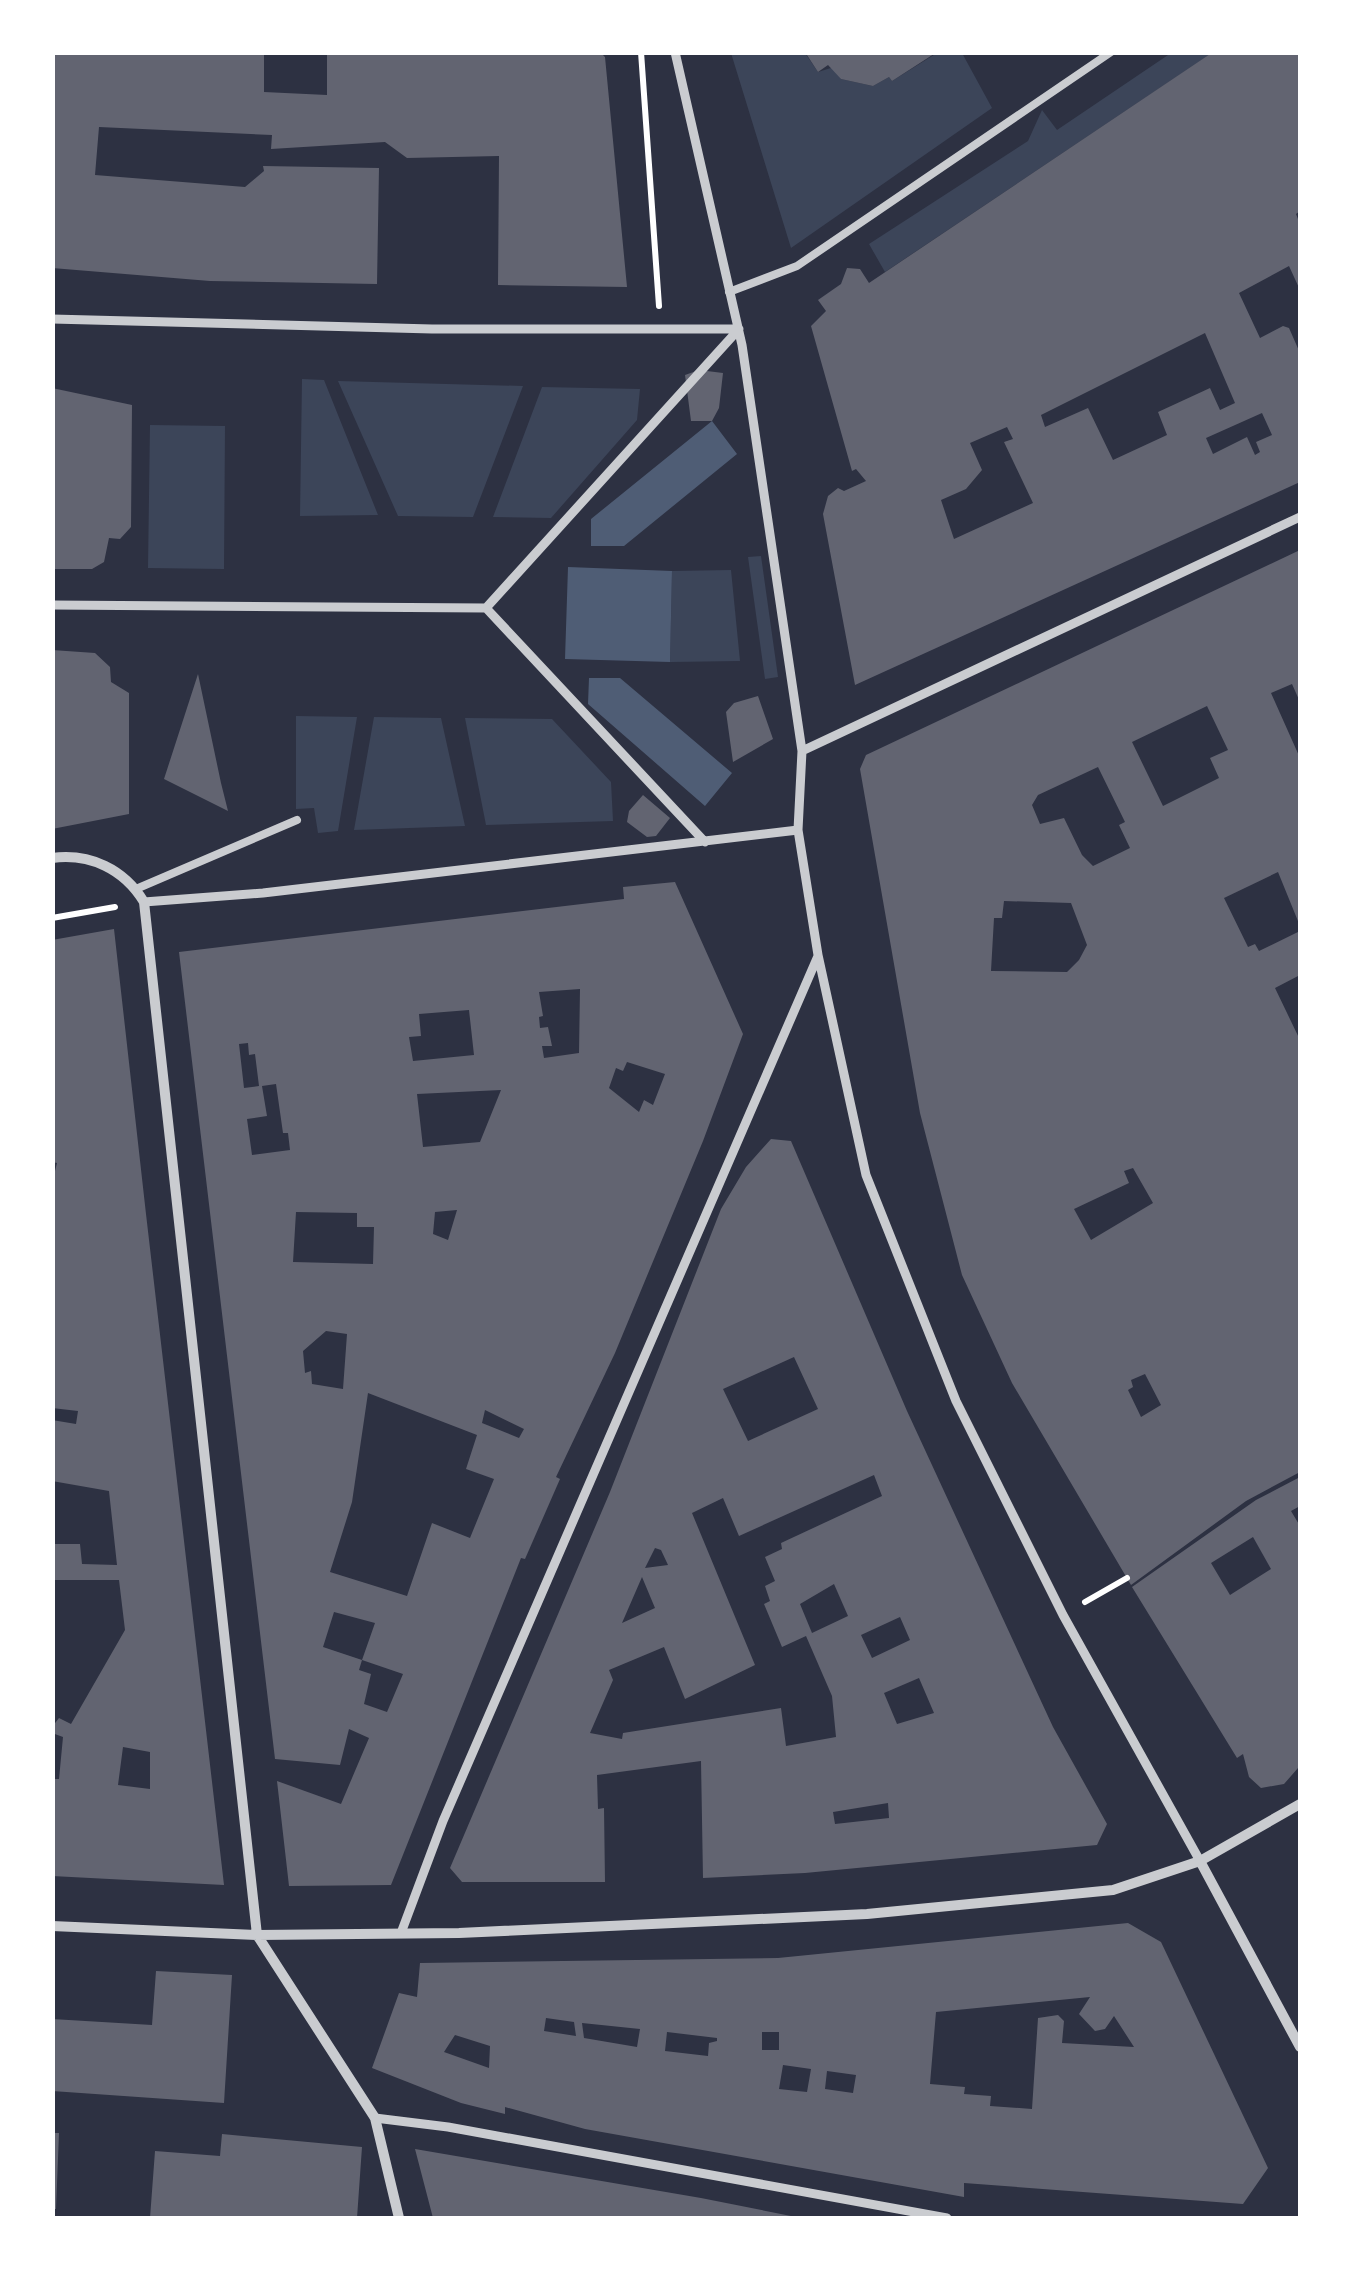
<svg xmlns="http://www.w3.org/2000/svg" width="1353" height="2271" font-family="Manrope,sans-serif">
	<rect width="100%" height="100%" fill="#2d3142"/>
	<path fill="#3c4559" d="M731,53H805L818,72L834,67L841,79L873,86L889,77L892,81L937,53H962L992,108L791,248Z
		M1171,53L1209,55L885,272L869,244L1028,141L1042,110L1057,130Z
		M302,379L324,380L378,515L300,516Z
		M338,381L523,386L473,517L398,516Z
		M542,387L640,389L637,420L551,518L493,517Z
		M150,425L225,426L224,569L148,568Z
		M761,556L778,677L765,679L748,557Z
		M731,570L740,661L670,662L672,571Z
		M296,716L357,717L338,831L318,833L314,808L296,809Z
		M374,717L441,718L465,826L354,830Z
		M465,718L552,719L611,782L613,821L486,825Z"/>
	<path fill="#4f5d75" d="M712,421L737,454L624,546H591V519Z
		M568,567L672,571L670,662L565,659Z
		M589,678H620L732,773L705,806L588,704Z"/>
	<path fill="#626471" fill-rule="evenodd" d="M52,52H264V92L327,95V52H600L605,57L627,287L498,285L499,156L407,158L385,142L271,149L272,135L99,127L95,175L245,187L264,171L263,166L379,168L377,284L210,281L52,268Z
		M805,52H937L892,81L889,77L873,86L841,79L828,65L818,72Z
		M1213,52H1300V211L1296,214L1300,224V290L1289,266L1239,293L1260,338L1283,326L1289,328L1300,353V482L855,685L823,514L828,496L838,488L844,491L866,481L856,469L852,471L811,326L826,311L818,300L841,284L847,268L860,269L869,283ZM1205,333L1235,403L1220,410L1210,388L1158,412L1167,435L1113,460L1088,408L1045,427L1041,415ZM1262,413L1272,435L1256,442L1260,452L1255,455L1247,437L1213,454L1206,438ZM1007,427L1013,439L1004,442L1033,503L954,539L941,500L966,489L982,470L970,443Z
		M699,370L723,373L719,408L712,421H691L685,375Z
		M52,388L132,405L131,527L120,539L109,538L104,562L92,569H52Z
		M1300,550V702L1292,684L1271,693L1300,758V926L1278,872L1224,898L1248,947L1255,944L1259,951L1300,931V975L1275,988L1300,1040V1472L1246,1501L1131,1585L1012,1383L962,1275L920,1113L860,769L866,755ZM1207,706L1228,750L1210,758L1219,778L1163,806L1132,742ZM1098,767L1125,822L1119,825L1130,848L1093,866L1082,855L1064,818L1040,824L1032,805L1038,795ZM1004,901L1071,903L1087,945L1079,960L1067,972L991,971L994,918H1002ZM1133,1168L1153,1203L1091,1240L1074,1209L1129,1183L1124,1171ZM1145,1374L1161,1405L1141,1417L1128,1390L1133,1387L1131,1380Z
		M52,650L95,653L110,667L111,682L129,693V814L52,829Z
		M198,674L221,783L228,811L164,779Z
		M758,696L773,739L733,762L726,712L734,703Z
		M643,795L670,818L656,836L647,837L627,822L629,811Z
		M675,882L743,1034L703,1141L615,1353L556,1477L560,1479L525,1559L521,1558L391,1885L289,1886L277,1781L341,1804L369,1738L349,1729L340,1765L275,1759L179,952L624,899L623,887ZM580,989L579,1053L544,1058L542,1046H552L548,1027L540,1028L539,1017L543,1016L539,992ZM469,1010L474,1055L413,1061L409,1037L421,1036L419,1014ZM248,1043L249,1055L255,1054L259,1086L244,1088L239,1044ZM627,1062L665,1074L653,1105L644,1100L639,1112L609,1088L616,1068L623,1071ZM276,1084L283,1133H288L290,1150L252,1155L247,1119L267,1116L262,1086ZM501,1090L480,1142L423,1147L417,1094ZM457,1210L448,1240L433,1234L435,1212ZM296,1212L357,1213V1227H374L373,1264L293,1262ZM326,1331L347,1334L343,1389L312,1384L311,1371L305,1373L303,1351ZM368,1393L477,1435L466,1469L494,1479L470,1538L432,1523L407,1596L330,1572L352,1502ZM485,1410L524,1429L519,1438L482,1423ZM334,1612L375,1623L362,1660L403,1674L387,1712L364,1704L371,1674L359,1670L362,1660L323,1647Z
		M114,929L146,1214L224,1885L52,1876V1779H59L63,1737L52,1733V1727L59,1718L71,1724L125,1630L119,1580H52V1544H80L82,1564L117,1565L109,1491L52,1481V1420L76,1424L78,1411L52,1408V1183L57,1163L52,1162V940ZM123,1747L150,1752V1789L118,1785Z
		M771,1139L791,1141L907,1411L1053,1727L1107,1824L1097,1845L805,1873L703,1878L701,1761L597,1775L598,1809L604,1808L605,1882H462L450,1868L610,1492L721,1209L746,1167ZM794,1357L818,1409L748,1441L723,1389ZM874,1475L882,1496L781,1543L782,1549L765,1557L775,1581L765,1586L770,1601L764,1604L782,1647L806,1636L832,1696L836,1737L786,1746L781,1708L623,1733L622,1739L590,1733L613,1680L609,1670L664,1647L685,1699L755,1665L692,1513L723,1498L739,1536ZM655,1548L661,1550L668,1565L645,1568ZM642,1577L655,1608L622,1623ZM834,1584L848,1616L812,1633L800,1604ZM900,1617L910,1640L872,1658L861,1635ZM919,1678L934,1713L897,1724L884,1693ZM888,1803L889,1818L835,1824L833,1812Z
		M1300,1477V1506L1291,1511L1300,1526V1773L1298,1768L1284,1784L1261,1788L1249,1777L1243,1754L1237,1758L1132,1587L1256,1500ZM1253,1537L1271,1569L1230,1595L1211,1563Z
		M1128,1923L1161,1942L1268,2168L1243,2204L964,2183V2197L585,2129L505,2107V2114L461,2103L372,2068L399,1993L417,1997L420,1963L778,1958ZM1090,1997L1079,2014L1095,2031L1105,2029L1114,2016L1134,2047L1062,2043L1064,2021L1058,2015L1038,2018L1032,2109L990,2106L991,2096L964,2094L965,2087L930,2084L936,2012ZM546,2018L574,2022L576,2036L544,2031ZM582,2023L640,2029L637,2047L584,2038ZM667,2032L717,2038V2041L709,2043L708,2056L665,2051ZM762,2032H779V2050H762ZM455,2035L490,2046L489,2068L444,2052ZM783,2065L811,2069L807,2092L779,2089ZM827,2071L856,2075L853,2093L825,2089Z
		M156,1971L232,1975L224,2103L52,2091V2019L152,2025Z
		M52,2133H59L56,2209H52Z
		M222,2134L362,2147L357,2218H150L155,2151L220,2156Z
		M415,2149L701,2198L801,2218H433Z"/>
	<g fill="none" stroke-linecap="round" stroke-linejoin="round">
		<path stroke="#fff" stroke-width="6" d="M641,52L659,306
			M52,918L115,907
			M1085,1602L1127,1578"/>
		<path stroke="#caccd0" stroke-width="8" d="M729,292L797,266L1111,52
			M136,889L297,820"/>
		<path stroke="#caccd0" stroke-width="9" d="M675,52L742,345L802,751L798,830L818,955L866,1175L956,1401L1063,1615L1200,1861
			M52,319L432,329H739
			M52,605L486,608L705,842
			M486,608L739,329
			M802,751L1300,517
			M144,902L263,893L798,830
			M401,1933L443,1821L818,956
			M375,2118L448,2127L947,2218"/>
		<path stroke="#caccd0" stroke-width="10" d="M52,858C90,853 124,869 144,902L257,1935L375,2118L399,2218
			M1200,1861L1300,2047
			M52,1926L257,1935L459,1933L867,1914L1113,1890L1200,1861L1300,1804"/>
	</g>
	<rect width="1353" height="2271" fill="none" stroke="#ffffff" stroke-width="110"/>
</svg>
